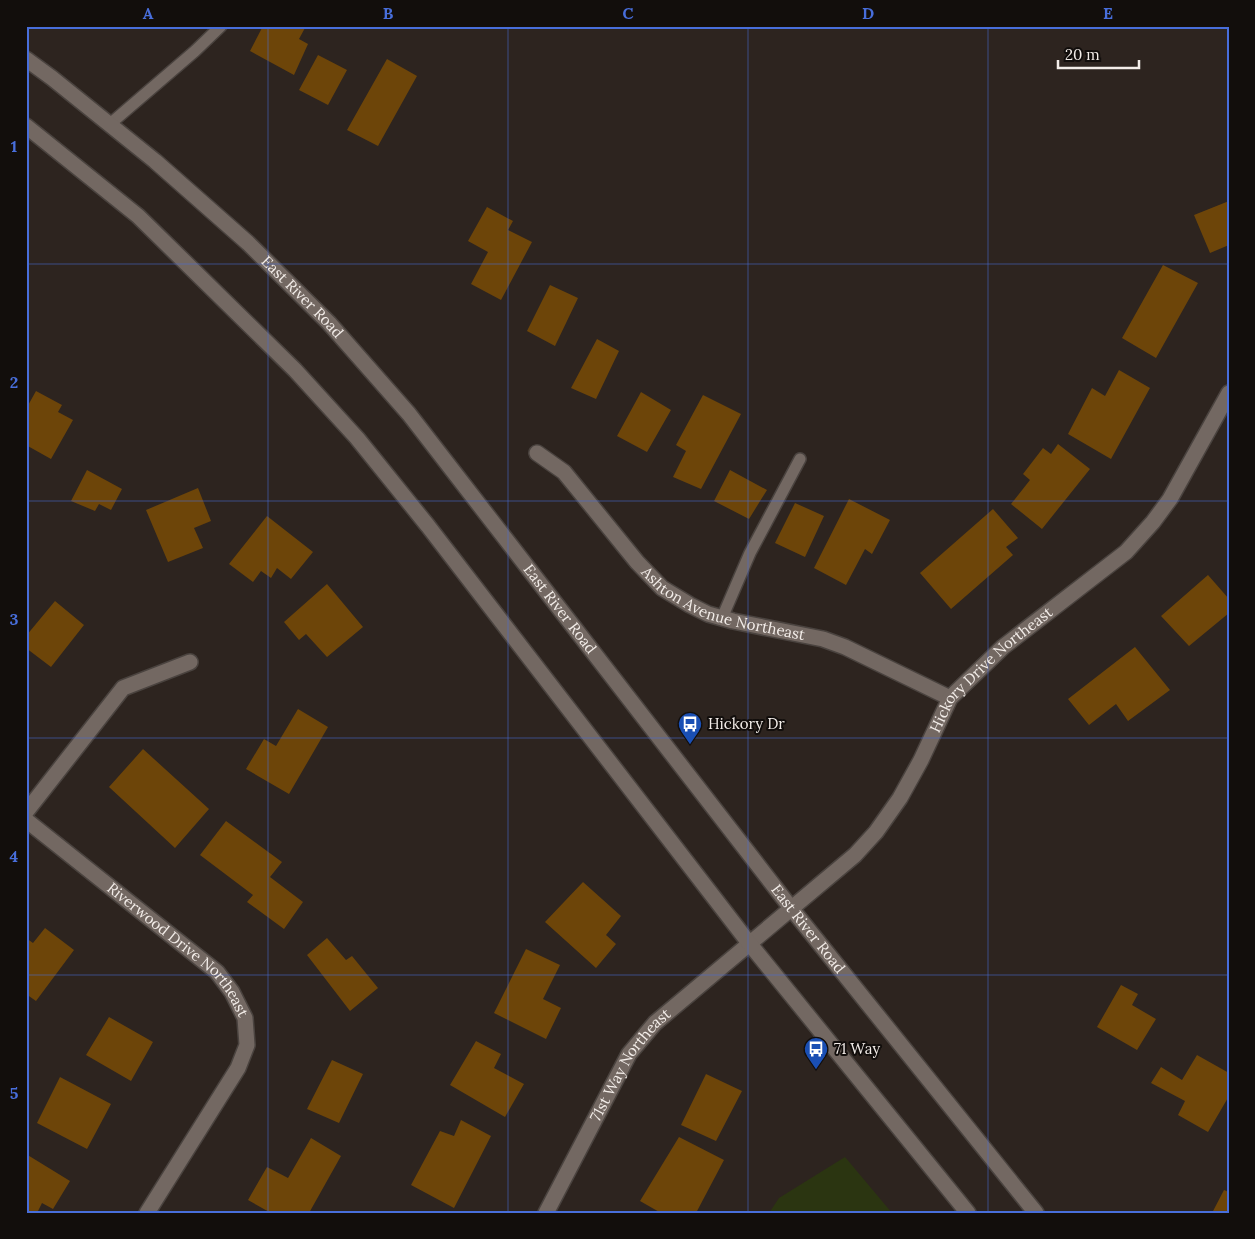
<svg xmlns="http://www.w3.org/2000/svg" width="1255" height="1239" font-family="Lora,serif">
	<rect width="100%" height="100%" fill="#2d241f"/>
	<path fill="#2b3511" d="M845,1157L892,1213H769L779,1198Z"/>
	<path fill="#6d4509" d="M263,26H306L299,39L308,44L294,75L250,51Z
		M318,55L347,70L328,105L299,90Z
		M387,59L417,76L378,146L347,130Z
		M1229,201V245L1210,253L1194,215Z
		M487,207L513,221L508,230L532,242L501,300L471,284L488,252L468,241Z
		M1163,265L1198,283L1156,358L1122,338Z
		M550,285L578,298L555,346L527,331Z
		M597,339L619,351L596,399L571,388Z
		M1119,370L1150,388L1111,459L1068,434L1092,388L1105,396Z
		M36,391L62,405L58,412L73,420L51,459L26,445V409Z
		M641,392L671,410L647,452L617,436Z
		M703,395L741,414L701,489L673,477L686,451L676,445Z
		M1058,444L1090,469L1042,529L1011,504L1030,480L1023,474L1043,448L1051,454Z
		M87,470L122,489L111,510L99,504L95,511L71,501Z
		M730,470L767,490L749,519L714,501Z
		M198,488L211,521L194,528L203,548L168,562L146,510Z
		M849,499L890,520L872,554L865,549L846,585L814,568Z
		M795,503L824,516L805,557L775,543Z
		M993,509L1018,538L1006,547L1013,555L951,609L920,573Z
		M267,516L313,552L291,579L277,568L271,578L261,571L253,582L229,564Z
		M1208,575L1229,599V613L1189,646L1161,616Z
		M327,584L363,627L327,657L306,634L299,640L284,622Z
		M55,601L84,625L51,667L26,648V636Z
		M1135,647L1170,690L1128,721L1116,704L1089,725L1068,699Z
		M298,709L328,727L289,794L246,769L264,739L276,746Z
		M143,749L209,809L175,848L109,787Z
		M226,821L282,862L270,877L303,902L284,929L247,902L253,895L200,855Z
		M583,882L621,916L606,935L616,944L596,968L545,922Z
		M45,928L74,950L36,1001L26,994V938L33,943Z
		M327,938L346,960L352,956L378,988L350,1011L307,955Z
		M526,949L560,965L543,999L561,1008L546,1039L494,1013Z
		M1121,985L1138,994L1132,1005L1156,1019L1137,1050L1097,1027Z
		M109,1017L153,1042L131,1081L86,1055Z
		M476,1041L501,1054L494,1068L524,1084L505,1117L450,1085Z
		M1197,1055L1229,1073V1096L1208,1132L1178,1115L1185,1101L1151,1083L1161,1067L1182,1080Z
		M332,1060L363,1074L339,1123L307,1109Z
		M706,1074L742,1091L716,1141L681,1125Z
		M60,1077L111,1104L87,1149L37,1123Z
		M461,1120L491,1136L454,1208L411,1185L440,1131L454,1136Z
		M679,1137L724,1160L696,1213H661L640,1201Z
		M311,1138L341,1156L309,1213H271L248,1200L267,1167L288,1178Z
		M26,1154L70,1181L53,1209L42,1203L37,1213H26Z
		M1224,1190L1229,1192V1213H1212Z"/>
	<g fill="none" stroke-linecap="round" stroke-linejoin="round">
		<g stroke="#4a433f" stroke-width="14">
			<path id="lane" d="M110,124L195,51L221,26
				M722,618L750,553L800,459"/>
		</g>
		<g stroke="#4a433f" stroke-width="18">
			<g id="street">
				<path id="s1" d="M537,453L564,472L637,562L662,588L690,605L708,614L733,621L823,639L845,647L950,698"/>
				<path d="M26,812L123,688L190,662"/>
				<path id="s2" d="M26,820L217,972L232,992L245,1018L247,1045L238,1068L147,1213"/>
				<path id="s3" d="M546,1213L629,1054L655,1023L855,855L876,832L900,798L921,760L950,698L1003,647L1126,552L1153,522L1170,499L1229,393"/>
			</g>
		</g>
		<g stroke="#4a433f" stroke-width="18">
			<g id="secondary">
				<path id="s4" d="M26,59L52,78L155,161L248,243L329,323L409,414L791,908L1036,1213"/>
				<path d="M26,126L138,216L295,370L357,438L428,526L749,943L968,1213"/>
			</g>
		</g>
		<use href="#lane" stroke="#736862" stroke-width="11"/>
		<use href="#street" stroke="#736862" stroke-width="15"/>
		<use href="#secondary" stroke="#736862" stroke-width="15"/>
	</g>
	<path fill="none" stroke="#486edb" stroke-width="1" stroke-opacity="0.55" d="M268,26V1213M508,26V1213M748,26V1213M988,26V1213M26,264H1229M26,501H1229M26,738H1229M26,975H1229"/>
	<defs>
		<g id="bus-pin" transform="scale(1.25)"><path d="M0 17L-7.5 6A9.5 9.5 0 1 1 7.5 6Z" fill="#1a4fb4" stroke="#120e0c"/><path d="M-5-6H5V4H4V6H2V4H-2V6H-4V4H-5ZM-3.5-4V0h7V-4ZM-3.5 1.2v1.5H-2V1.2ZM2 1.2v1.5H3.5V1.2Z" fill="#fff"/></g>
	</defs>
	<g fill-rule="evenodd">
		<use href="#bus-pin" x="690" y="724"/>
		<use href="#bus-pin" x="816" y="1049"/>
	</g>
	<g text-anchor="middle" stroke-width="4" stroke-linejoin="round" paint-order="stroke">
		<g font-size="15" fill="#f3ede9" stroke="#120e0c">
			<text dy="5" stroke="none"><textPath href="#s4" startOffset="365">East River Road</textPath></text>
			<text dy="5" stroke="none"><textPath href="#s1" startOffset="248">Ashton Avenue Northeast</textPath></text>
			<text dy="5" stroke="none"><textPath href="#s4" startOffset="770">East River Road</textPath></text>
			<text dy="5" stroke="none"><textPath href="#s3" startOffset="714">Hickory Drive Northeast</textPath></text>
			<text dy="5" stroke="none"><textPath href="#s4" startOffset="1175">East River Road</textPath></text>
			<text dy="5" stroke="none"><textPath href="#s2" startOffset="201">Riverwood Drive Northeast</textPath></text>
			<text dy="5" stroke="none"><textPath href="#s3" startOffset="171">71st Way Northeast</textPath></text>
		</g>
		<g font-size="15" fill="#f3ede9" stroke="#120e0c" text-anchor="start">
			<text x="708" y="729">Hickory Dr</text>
			<text x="834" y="1054">71 Way</text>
		</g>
	</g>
	<rect width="1255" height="1239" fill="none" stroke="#120e0c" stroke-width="55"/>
	<path d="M1058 60v8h81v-8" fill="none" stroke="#f3ede9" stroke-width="2.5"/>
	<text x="1065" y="60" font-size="15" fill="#f3ede9" stroke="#120e0c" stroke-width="4" paint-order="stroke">20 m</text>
	<rect x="28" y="28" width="1200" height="1184" fill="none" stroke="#486edb" stroke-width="2"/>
	<g font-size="16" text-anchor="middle" font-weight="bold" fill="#486edb">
		<text x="148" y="19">A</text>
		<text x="388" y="19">B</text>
		<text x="628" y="19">C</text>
		<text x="868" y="19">D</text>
		<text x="1108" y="19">E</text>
		<text x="14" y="152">1</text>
		<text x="14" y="388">2</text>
		<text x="14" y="625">3</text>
		<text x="14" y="862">4</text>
		<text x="14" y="1099">5</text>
	</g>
</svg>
